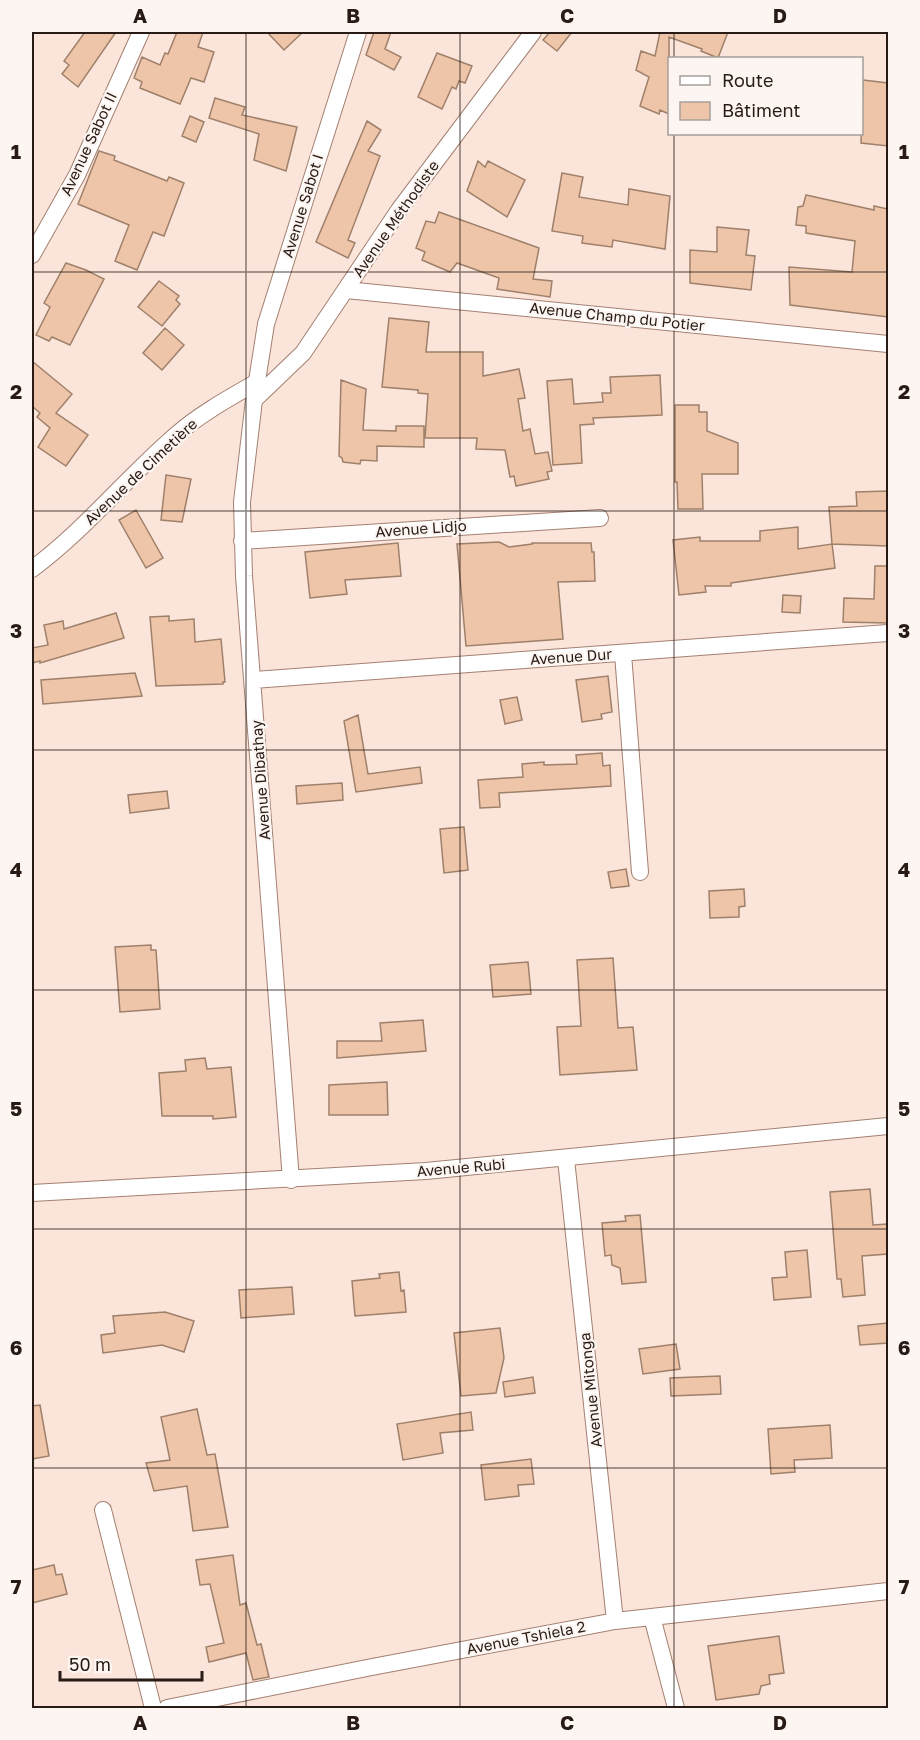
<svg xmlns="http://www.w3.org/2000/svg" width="920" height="1740" font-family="'Golos Text',sans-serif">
	<rect width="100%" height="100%" fill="#fbe4d9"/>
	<path fill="#eec5a9" stroke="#9f806b" stroke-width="1.5" d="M85,32H116L78,87L62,74L69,65L64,61Z
		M177,32H203L198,47L214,52L204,82L191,78L180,104L140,88L142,82L134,78L142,57L160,65L165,53L168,54Z
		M267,32H303L284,50Z
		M374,32H391L385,49L401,57L394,70L366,55Z
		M550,32H572L557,51L543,40Z
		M660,32H728L718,58L701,51L702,49L669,37V114L660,110L659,114L640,106L649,77L636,70L641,51L655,56Z
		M437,53L472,66L465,83L459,81L456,89L452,87L442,109L418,97Z
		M863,80L888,83V146L861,143Z
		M215,98L245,107L242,115L297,127L286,171L254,160L259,134L209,118Z
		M190,116L204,122L196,142L182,136Z
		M367,121L381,130L368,151L380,156L348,240L355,243L348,258L316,242Z
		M99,151L115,156L114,160L167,181L169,177L184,183L164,236L153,232L137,270L115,261L129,225L78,204Z
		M478,161L485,167L488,161L525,180L507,217L467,191Z
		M562,173L583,177L579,197L628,205L629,189L670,196L665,249L613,240L612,247L582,243L583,236L552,231Z
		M806,195L874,210V206L888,209V317L790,305L789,267L852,272L855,241L806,233V226L796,225L798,207L803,206Z
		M439,212L539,248L533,279L552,281L550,297L497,289L499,278L457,263L450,272L422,260L425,252L416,248L426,221L435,223Z
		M717,227L749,230L746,255L755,256L751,290L690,283V250L717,252Z
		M66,263L86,270L104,279L70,345L52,337L49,341L36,335L50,307L44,303Z
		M159,281L179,296L176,300L180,304L162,326L138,307Z
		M389,318L429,322L426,352H483V376L519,369L525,398L518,399L523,431L530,429L535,454L548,452L552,471L547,472L549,479L516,486L514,476L510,477L505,450L476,449L477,438H425L428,394L418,393V390L382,387Z
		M165,328L184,345L162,370L143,353Z
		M32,361L72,394L56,413L88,435L66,466L38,447L50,428L37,417L40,413L32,406Z
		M660,375L662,415L593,418L594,424L580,425L582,463L553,465L547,381L572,379L574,404L603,402L602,393H611L610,377Z
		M341,380L366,389L363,430L396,431V426H424V447L377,446V461L361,460L360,464L343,462L342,458L339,456Z
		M675,405H699V412H707V431L738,443V474H702L703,509H678L677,482H675Z
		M166,475L191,479L182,522L161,520Z
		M888,491V546L832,544L829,507L857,506L856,492Z
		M136,510L163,558L146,568L119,520Z
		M798,527V549L832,544L835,568L731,583V586H705L706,592L679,595L673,540L700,537V541H760V531Z
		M499,542L509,547L532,544V543H591L592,552H594L595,581L558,582L563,639L466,646L457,544Z
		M398,543L401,576L345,580L347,594L310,598L305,552Z
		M875,566H888V623L843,622L844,598L874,599Z
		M783,595L801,596L800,613L782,612Z
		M116,613L124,638L40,663V661L32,663V648L48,645L44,625L63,621L64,629Z
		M169,616V621L194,619L195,642L221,639L225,682H223V684L156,686L150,617Z
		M135,673L142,696L43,704L41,680Z
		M608,676L612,712L601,714L602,719L582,722L576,680Z
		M517,697L522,720L505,724L500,700Z
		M358,715L368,774L420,767L422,783L356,792L344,721Z
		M602,753L603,766L610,765L611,786L499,793L500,807L480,808L478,780L523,777L522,764L544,762V765L577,764L576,755Z
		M342,783L343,800L297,804L296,786Z
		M167,791L169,808L130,813L128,795Z
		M464,827L468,870L444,873L440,829Z
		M626,869L629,886L611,888L608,872Z
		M744,889L745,906L739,907V917L710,918L709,891Z
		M151,945V950H156L160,1009L120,1012L115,947Z
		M613,958L618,1028L633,1027L637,1070L560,1075L557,1027L581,1026L577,960Z
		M528,962L531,994L493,997L490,965Z
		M423,1020L426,1051L337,1058V1041H382L380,1023Z
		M205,1058L207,1069L231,1067L236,1117L213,1119V1116H162L159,1073L186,1071L185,1060Z
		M387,1082L388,1115H329V1085Z
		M870,1189L873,1225L887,1224L888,1254L862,1256L865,1295L843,1297L841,1279H837L830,1192Z
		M640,1215L646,1282L622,1284L620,1268L612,1265L611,1255L605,1256L602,1223L626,1221L625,1216Z
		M807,1250L811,1297L774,1300L772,1278L787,1277L785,1252Z
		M399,1272L401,1291L404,1290L406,1312L355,1316L352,1281L380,1278L379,1274Z
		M292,1287L294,1314L241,1318L239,1290Z
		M165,1312L194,1321L184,1352L162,1345L103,1353L101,1335L115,1333L113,1316Z
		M888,1323V1343L860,1345L858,1326Z
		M500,1328L504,1358L496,1393L461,1396L454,1333Z
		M676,1344L680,1369L643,1374L639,1349Z
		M720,1376L721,1394L671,1396L670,1378Z
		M533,1377L535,1393L505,1397L503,1382Z
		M40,1405L49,1456L32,1459V1406Z
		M197,1409L207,1455L215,1454L228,1527L193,1531L187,1486L154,1491L146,1463L170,1460L161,1417Z
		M471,1412L473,1430L440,1433L443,1453L403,1460L397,1424Z
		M830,1425L832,1458L794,1460L795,1472L771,1474L768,1429Z
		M531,1459L534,1484L518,1485L519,1496L485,1500L481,1465Z
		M233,1555L240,1605L246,1603L257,1645L261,1644L269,1677L253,1680L246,1653L209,1662L206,1647L224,1643L210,1584L200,1585L196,1560Z
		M54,1565L56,1575L62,1574L67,1594L32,1603V1570Z
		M779,1636L784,1673L769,1675L770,1684L761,1686L759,1694L716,1700L708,1646Z"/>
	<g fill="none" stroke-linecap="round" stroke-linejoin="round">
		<g stroke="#a38071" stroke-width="18">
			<path id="minor" d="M32,255L77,175L141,32
				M346,290L888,344
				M254,400L303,353L399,210L533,32
				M242,541L600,518
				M32,569C85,530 126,478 176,435C200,414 229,398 257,382
				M623,654L640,872
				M253,680L888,633
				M566,1159L615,1621
				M291,1180L244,576L242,502L254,400L266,324L358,32
				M32,1193L426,1171L888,1126
				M103,1510L153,1708
				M652,1617L676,1708
				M167,1708L372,1667L615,1621L888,1591"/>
		</g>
		<use href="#minor" stroke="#fff" stroke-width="16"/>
	</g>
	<path fill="none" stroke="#281b15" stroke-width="1.5" stroke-opacity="0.55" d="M246,32V1708M460,32V1708M674,32V58M674,134V1708M32,272H888M32,511H888M32,750H888M32,990H888M32,1229H888M32,1468H888"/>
	<g text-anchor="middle" stroke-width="4.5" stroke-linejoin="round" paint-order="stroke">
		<g font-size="15" fill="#281b15" stroke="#fcf5f1">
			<text transform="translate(89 144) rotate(-65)" y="5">Avenue Sabot II</text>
			<text transform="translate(303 206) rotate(-73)" y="5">Avenue Sabot I</text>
			<text transform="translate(396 219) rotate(-55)" y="5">Avenue Méthodiste</text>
			<text transform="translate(617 317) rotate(6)" y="5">Avenue Champ du Potier</text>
			<text transform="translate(141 472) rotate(-43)" y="5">Avenue de Cimetière</text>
			<text transform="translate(421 529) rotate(-4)" y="5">Avenue Lidjo</text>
			<text transform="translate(571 657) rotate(-4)" y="5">Avenue Dur</text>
			<text transform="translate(261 780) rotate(-94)" y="5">Avenue Dibathay</text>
			<text transform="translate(461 1168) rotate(-5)" y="5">Avenue Rubi</text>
			<text transform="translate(591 1390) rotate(-96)" y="5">Avenue Mitonga</text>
			<text transform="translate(526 1638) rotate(-11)" y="5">Avenue Tshiela 2</text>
		</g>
	</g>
	<rect width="920" height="1740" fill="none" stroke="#fcf5f1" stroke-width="66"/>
	<rect x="668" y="57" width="195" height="78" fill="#fcf5f1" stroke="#a79e99" stroke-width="1.5"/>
	<rect x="680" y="76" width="30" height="9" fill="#ffffff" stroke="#a79e99" stroke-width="1.5"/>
	<text x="722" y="87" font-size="18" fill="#281b15">Route</text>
	<rect x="680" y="102" width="30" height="18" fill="#eec5a9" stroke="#a79e99" stroke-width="1.5"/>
	<text x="722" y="117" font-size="18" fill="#281b15">Bâtiment</text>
	<path d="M60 1671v9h142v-9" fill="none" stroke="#281b15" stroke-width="3"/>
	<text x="69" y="1671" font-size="18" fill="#281b15" stroke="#fcf5f1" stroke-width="4.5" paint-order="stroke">50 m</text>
	<rect x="33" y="33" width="854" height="1674" fill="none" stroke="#281b15" stroke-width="2"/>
	<g font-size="20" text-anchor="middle" font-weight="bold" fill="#281b15">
		<text x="140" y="23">A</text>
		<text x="353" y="23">B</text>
		<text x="567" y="23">C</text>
		<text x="780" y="23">D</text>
		<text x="16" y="159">1</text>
		<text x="904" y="159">1</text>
		<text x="16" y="399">2</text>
		<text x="904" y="399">2</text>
		<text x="16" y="638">3</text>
		<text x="904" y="638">3</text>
		<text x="16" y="877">4</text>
		<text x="904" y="877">4</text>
		<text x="16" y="1116">5</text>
		<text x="904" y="1116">5</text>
		<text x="16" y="1355">6</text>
		<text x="904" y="1355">6</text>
		<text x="16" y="1594">7</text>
		<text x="904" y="1594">7</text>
		<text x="140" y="1730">A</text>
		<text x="353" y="1730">B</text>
		<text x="567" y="1730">C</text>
		<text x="780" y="1730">D</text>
	</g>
</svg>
